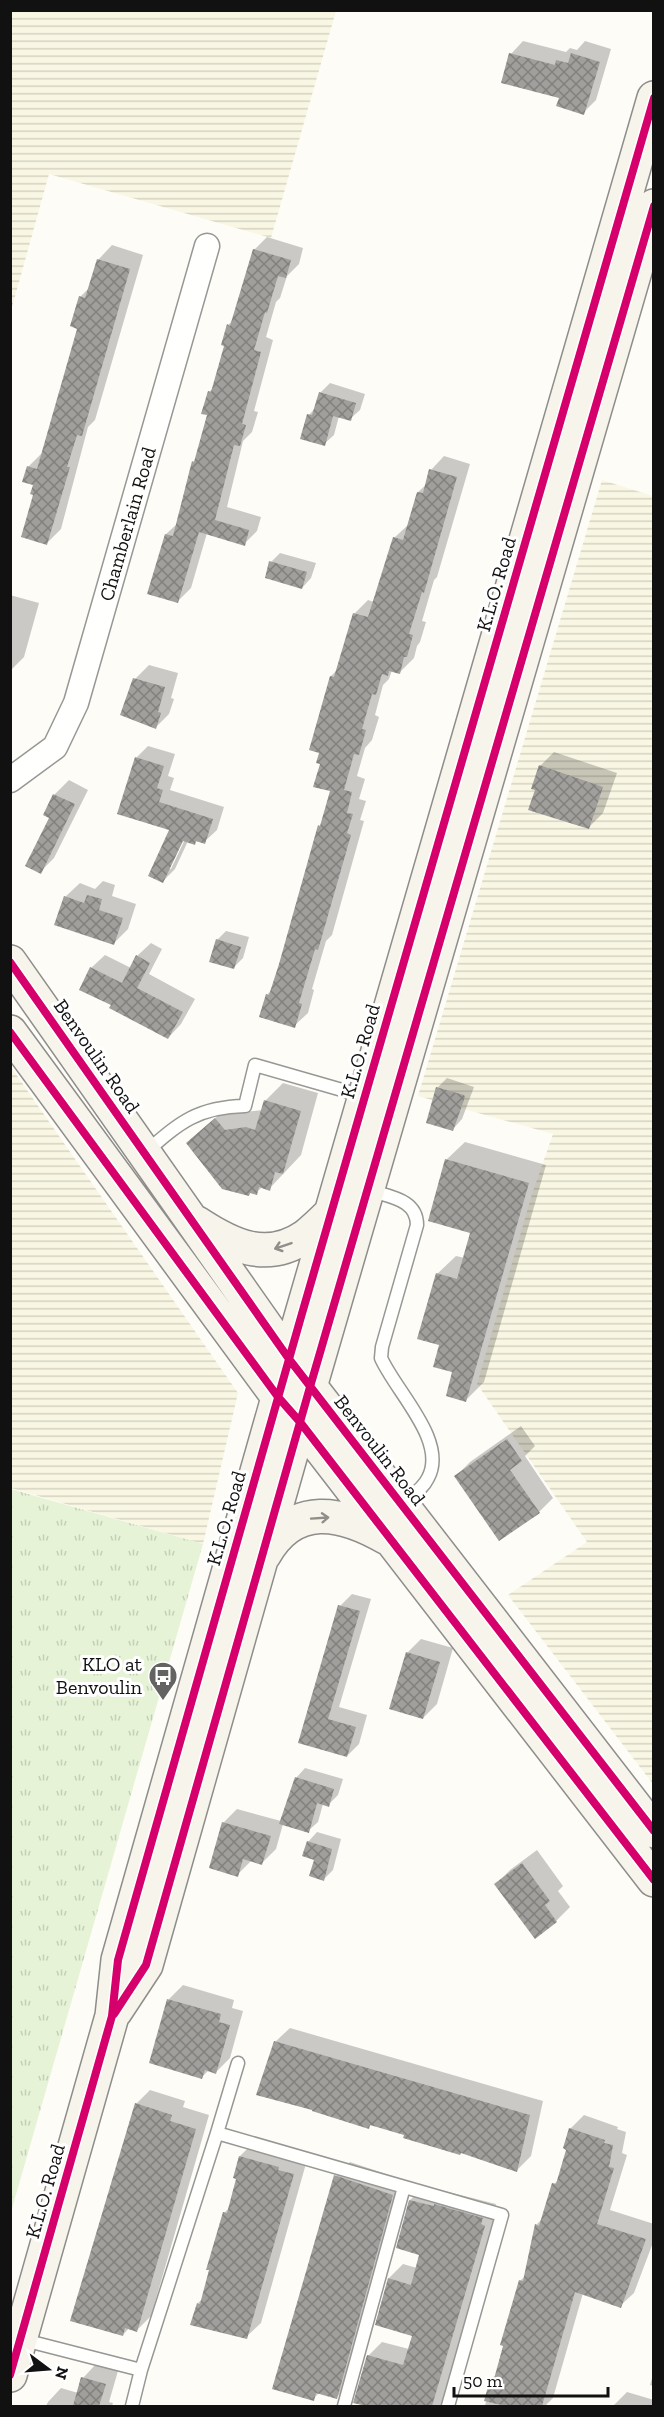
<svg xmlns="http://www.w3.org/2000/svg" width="664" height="2417" font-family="'Zilla Slab',serif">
	<defs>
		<pattern id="farmland-rules" width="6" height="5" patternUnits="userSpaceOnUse" patternTransform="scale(1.5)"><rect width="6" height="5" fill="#f9f7e4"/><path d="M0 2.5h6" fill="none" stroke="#d4d3c3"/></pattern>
		<pattern id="grass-tufts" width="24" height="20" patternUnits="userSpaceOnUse" patternTransform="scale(1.5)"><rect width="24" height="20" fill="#e7f3d7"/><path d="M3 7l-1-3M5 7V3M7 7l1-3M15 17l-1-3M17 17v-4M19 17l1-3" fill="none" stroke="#c5cfb8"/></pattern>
		<pattern id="building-cross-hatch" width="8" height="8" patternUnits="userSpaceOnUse" patternTransform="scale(1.5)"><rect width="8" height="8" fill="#a19f9c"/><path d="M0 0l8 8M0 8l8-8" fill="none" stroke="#82807e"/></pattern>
	</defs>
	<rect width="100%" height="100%" fill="#fdfcf7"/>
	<path fill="url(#farmland-rules)" d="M11,10L336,11L271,238L49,174L11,311Z
		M602,480L653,496V1784L508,1595L587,1542L477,1384L532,1194L553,1134L418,1096Z
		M11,1067L238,1393L203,1544L11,1488Z"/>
	<path fill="url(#grass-tufts)" d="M11,1489L203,1544L11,2212L10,1489Z"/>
	<path fill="#0003" fill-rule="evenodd" d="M523,41L566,52L570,48L577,50L585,41L611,49L596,100L583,113L561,97L511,54Z
		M267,237L303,248L299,264L287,276L280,298L276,302L266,337L273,340L254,411L258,412L252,432L243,441L227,507L261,517L257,531L244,544L207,533L191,588L178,601L166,534L178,523L193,462L196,459L209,414V392L214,387L226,345L223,344L228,325L233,320L254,250Z
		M112,245L143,255L95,420L88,427L61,529L47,543L35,484L28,467L42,453L79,328L80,297L90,287L98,260Z
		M330,383L365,394L360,410L350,419L339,416L334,435L324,444L309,415L316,407L321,392Z
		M444,456L470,464L437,577L434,580L422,621L426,622L420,642L417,646L414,658L400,672L392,670L389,679L383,685L375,715L379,717L372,740L365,748L357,776L365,779L359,799L366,801L360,820L364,821L332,935L326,941L312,989L314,990L308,1013L294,1026L267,995L272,989L332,790L322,763L331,676L337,670L354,614L368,600L374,602L394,538L408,525L418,492L427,484L431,470Z
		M280,553L316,563L311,578L302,588L271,562Z
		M10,595L39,603L24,657L12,669Z
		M149,665L178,673L171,698L174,699L169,714L155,728L135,679Z
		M148,746L175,754L168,776L174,778L170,790L224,807L217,830L204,842L188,841L175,869L163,881L171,829L136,758ZM185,834L187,835L171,869H168Z
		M554,752L617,773L603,813L588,828L537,789L540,766Z
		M69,780L88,790L54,858L40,872L51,818L45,815L55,794Z
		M103,881L115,885L112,896L136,904L128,929L114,943L65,897L80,883L95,889Z
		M226,931L249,937L243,958L234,967L217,940Z
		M151,943L162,949L149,974L195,999L181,1024L168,1038L91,968L105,955L131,968L137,956Z
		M447,1078L474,1087L462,1119L453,1129L437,1088Z
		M283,1083L318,1093L301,1155L269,1189L262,1187L256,1193L188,1143L234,1101L243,1112L263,1110L265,1101Z
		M465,1142L546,1165L484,1382L466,1400L441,1344L437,1274L456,1256L465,1258L472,1232L446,1160Z
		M521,1426L535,1446L525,1456L553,1498L539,1512L500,1539L456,1476L470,1462Z
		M352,1594L371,1599L339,1707L367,1715L359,1744L347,1756L300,1742L340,1606Z
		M421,1639L453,1648L437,1704L423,1718L407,1653Z
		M305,1768L343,1779L338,1795L328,1805L323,1804L318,1822L308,1831L283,1824L276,1849L262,1863L252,1860L237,1875L223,1823L237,1809L281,1821L296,1778Z
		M317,1832L341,1839L333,1870L324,1879L308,1842Z
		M537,1850L563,1886L558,1891L570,1907L556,1921L535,1936L496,1884L510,1870Z
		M183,1985L234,2000L232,2008L243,2011L230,2058L216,2072L209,2070L202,2077L150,2062L169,1999Z
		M290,2028L543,2101L531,2156L517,2170L406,2134L372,2124L369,2127L275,2042Z
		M150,2090L185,2101L183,2107L209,2115L151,2316L137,2330L129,2328L123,2335L136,2104Z
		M584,2115L618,2127L617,2129L626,2132L622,2153L627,2155L610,2210L654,2224V2240L634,2293L620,2306L583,2293L553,2398L545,2406H485L491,2379L497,2374L520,2281L525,2276L536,2225L543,2218L554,2184L559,2179L568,2149L570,2129Z
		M254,2142L307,2160L261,2323L246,2337L198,2303L203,2298L224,2213L230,2207L238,2178L235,2177L240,2156Z
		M350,2162L407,2181L351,2383L337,2397L320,2392L313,2399L336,2176Z
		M425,2186L496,2204L494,2210L498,2212L441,2406H372L355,2402L368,2356L382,2342L409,2349L414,2335L389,2278L403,2264L417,2268L421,2254L398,2247L410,2200Z
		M96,2364L118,2371L109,2402L113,2403L112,2406H46L48,2402L61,2388L78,2393L83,2378Z
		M654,2372V2386L650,2385Z
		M627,2392L654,2400V2406H613Z"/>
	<path fill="url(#building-cross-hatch)" d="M509,53L555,65L556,60L568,63L571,53L600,62L584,115L556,106L559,98L501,83Z
		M253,249L291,260L286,278L278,276L267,313L265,312L254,350L261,352L242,424L246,425L240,446L234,445L215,520L249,530L245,546L199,532L178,603L147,594L165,534L173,536L192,461L194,462L207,415L201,414L208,391L211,392L224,346L221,345L227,324L230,326Z
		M97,259L130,269L82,436L77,435L67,467H70L47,545L21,537L33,495L30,494L33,485L22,482L27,466L37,469L77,329L70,326L79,296L85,298Z
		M319,392L356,403L351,421L333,416L325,446L300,439L307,414L312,415Z
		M429,469L457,477L424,593L422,592L409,634L413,635L407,657H404L400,674L389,671L388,676L382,674L376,695L372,694L362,729L366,730L359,755L354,754L344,790L352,792L347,813L353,814L347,833L351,835L318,950L315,949L299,1003L302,1004L295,1028L259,1017L266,994L269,995L279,964L318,825L320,826L330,791L313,787L320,764L316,763L319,753L309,750L311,743L330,676L334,677L353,613L368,617L393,537L403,540L417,492L423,493Z
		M269,561L307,572L302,589L265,578Z
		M133,678L165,687L158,712L161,713L156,729L120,715Z
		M135,757L164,766L157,788L163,790L159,802L213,819L205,844L196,841L195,845L183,841L163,883L148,876L169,830L117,814Z
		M539,765L603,787L589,829L528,810L535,790L531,789Z
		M53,794L75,804L41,874L25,866L49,818L43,815Z
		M87,895L102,899L99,910L123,918L114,945L54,925L64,896L84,903Z
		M216,939L241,947L234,969L209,962Z
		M136,955L150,963L137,988L183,1012L168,1039L109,1008L111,1005L79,990L90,967L122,983Z
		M436,1087L464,1095L465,1097L453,1131L426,1123Z
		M264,1100L301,1111L283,1174L275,1172L270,1191L259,1187L257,1195L250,1193L249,1196L222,1189L186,1143L215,1118L225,1130L246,1127L255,1130Z
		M445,1159L529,1183L466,1402L446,1396L452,1372L433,1367L439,1345L417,1339L436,1273L457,1279L470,1233L428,1221Z
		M507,1439L522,1461L510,1470L540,1513L499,1541L454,1476Z
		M338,1605L360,1611L328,1719L356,1727L347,1757L298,1743Z
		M406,1652L440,1662L423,1719L389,1709Z
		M295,1777L334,1789L329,1807L317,1803L309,1833L279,1824Z
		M222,1822L271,1836L262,1865L243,1859L238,1877L209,1868Z
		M307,1841L332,1849L324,1881L309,1876L314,1860L302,1856Z
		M522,1863L550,1901L545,1905L557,1922L535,1939L494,1884Z
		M167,1999L221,2014L219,2022L230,2025L216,2074L205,2070L202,2079L149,2063Z
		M274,2041L530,2115L517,2172L461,2153L460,2155L403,2138L404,2135L370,2125L369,2129L312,2111V2110L256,2095Z
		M135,2103L172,2115L170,2121L196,2129L137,2332L125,2328L123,2336L70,2321Z
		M569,2128L605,2140L604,2143L613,2145L609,2167L614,2168L597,2224L646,2239L621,2308L575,2292L542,2406H506L484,2401L490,2379H494L503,2346L500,2345L519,2280L523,2281L535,2224L539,2226L552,2183L556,2184L566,2150L563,2148Z
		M239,2156L279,2167L278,2170L294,2174L247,2339L190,2325L197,2303L200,2304L209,2270H206L223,2212L227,2213L236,2179L233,2178Z
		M334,2175L393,2195L337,2399L316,2393L314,2401L272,2389Z
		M409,2200L434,2206V2204L483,2218L481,2224L485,2226L432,2406H366L353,2403L367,2355L403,2365L412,2336L375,2325L388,2278L411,2285L419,2255L396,2248Z
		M81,2377L106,2384L99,2406H73Z"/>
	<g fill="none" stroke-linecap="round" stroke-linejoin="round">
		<g stroke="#979795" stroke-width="15">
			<path id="service" d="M146,1152C180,1122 198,1107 245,1106L255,1065L363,1096
				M369,1190C389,1197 417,1199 417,1225L382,1347L381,1358C396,1392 448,1441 428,1478C423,1489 411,1496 402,1504
				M217,2133L238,2063
				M20,2339L141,2370
				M132,2406L141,2370L217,2133L502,2215L448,2406
				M344,2406L404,2187"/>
		</g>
		<g stroke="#979795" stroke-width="27">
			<g id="minor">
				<path id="s1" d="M10,780L55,747L76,703L207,246"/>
			</g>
		</g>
		<g stroke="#8e8d8b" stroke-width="36">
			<path id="secondary" d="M10,962L289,1359L654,1831
				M10,1032L278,1397L300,1422L654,1880
				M197,1223C232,1246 267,1263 306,1236C315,1229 323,1221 331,1213
				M264,1555C294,1501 342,1512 387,1538
				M115,2012L146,1965L310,1387L654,206
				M10,2375L112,2016L118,1960L301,1317L654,98"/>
		</g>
		<use href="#service" stroke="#fffffe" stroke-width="12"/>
		<use href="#minor" stroke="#fffffe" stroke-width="24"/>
		<use href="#secondary" stroke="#f6f4eb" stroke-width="33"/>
		<g stroke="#fff" stroke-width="11">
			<path id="cycleway" d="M10,962L289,1359L654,1831
				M10,1032L278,1397L300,1422L654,1880
				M114,2014L146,1965L310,1387L654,206
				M10,2375L112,2016L118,1960L301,1317L654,98"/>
		</g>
		<use href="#cycleway" stroke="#d6006c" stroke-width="8"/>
	</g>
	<defs><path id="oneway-shaft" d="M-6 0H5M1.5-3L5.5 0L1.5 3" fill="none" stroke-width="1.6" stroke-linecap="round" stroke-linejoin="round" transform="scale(1.5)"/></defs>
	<g stroke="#8f8e89">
		<use href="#oneway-shaft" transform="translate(283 1246) rotate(161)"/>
		<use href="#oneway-shaft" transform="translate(320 1518) rotate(-4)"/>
	</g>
	<defs>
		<g id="bus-pin" transform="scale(1.5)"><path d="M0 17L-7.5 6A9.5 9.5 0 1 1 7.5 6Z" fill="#646362" stroke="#fff"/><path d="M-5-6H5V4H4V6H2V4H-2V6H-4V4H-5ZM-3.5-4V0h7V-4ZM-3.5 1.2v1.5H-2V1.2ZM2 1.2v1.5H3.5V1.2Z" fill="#fff"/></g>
	</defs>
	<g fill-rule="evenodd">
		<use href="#bus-pin" x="163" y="1676"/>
	</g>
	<g text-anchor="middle" stroke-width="6" stroke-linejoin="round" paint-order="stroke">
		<g font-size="20" fill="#111" stroke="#fff">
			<text dy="7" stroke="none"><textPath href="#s1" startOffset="291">Chamberlain Road</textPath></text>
			<text transform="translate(496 584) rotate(-74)" y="7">K.L.O. Road</text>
			<text transform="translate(360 1051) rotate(-74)" y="7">K.L.O. Road</text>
			<text transform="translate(97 1056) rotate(55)" y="7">Benvoulin Road</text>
			<text transform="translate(380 1450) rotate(52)" y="7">Benvoulin Road</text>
			<text transform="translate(226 1518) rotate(-74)" y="7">K.L.O. Road</text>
			<text transform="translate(45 2191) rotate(-74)" y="7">K.L.O. Road</text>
		</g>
		<g font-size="20" fill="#111" stroke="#fff" text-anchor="end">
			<text x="142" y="1671">KLO at<tspan x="142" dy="23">Benvoulin</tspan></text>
		</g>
	</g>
	<rect width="664" height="2417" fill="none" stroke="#111111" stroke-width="24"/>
	<g transform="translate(48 2369) rotate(106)" stroke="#ffffff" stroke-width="4.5" paint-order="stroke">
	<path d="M0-4.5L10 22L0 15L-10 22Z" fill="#111111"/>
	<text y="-9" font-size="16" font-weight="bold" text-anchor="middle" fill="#111111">N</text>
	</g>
	<path d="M454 2387v9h154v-9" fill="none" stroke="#111111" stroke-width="3"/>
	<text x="463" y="2387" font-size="18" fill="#111111" stroke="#ffffff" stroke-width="4.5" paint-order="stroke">50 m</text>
</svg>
